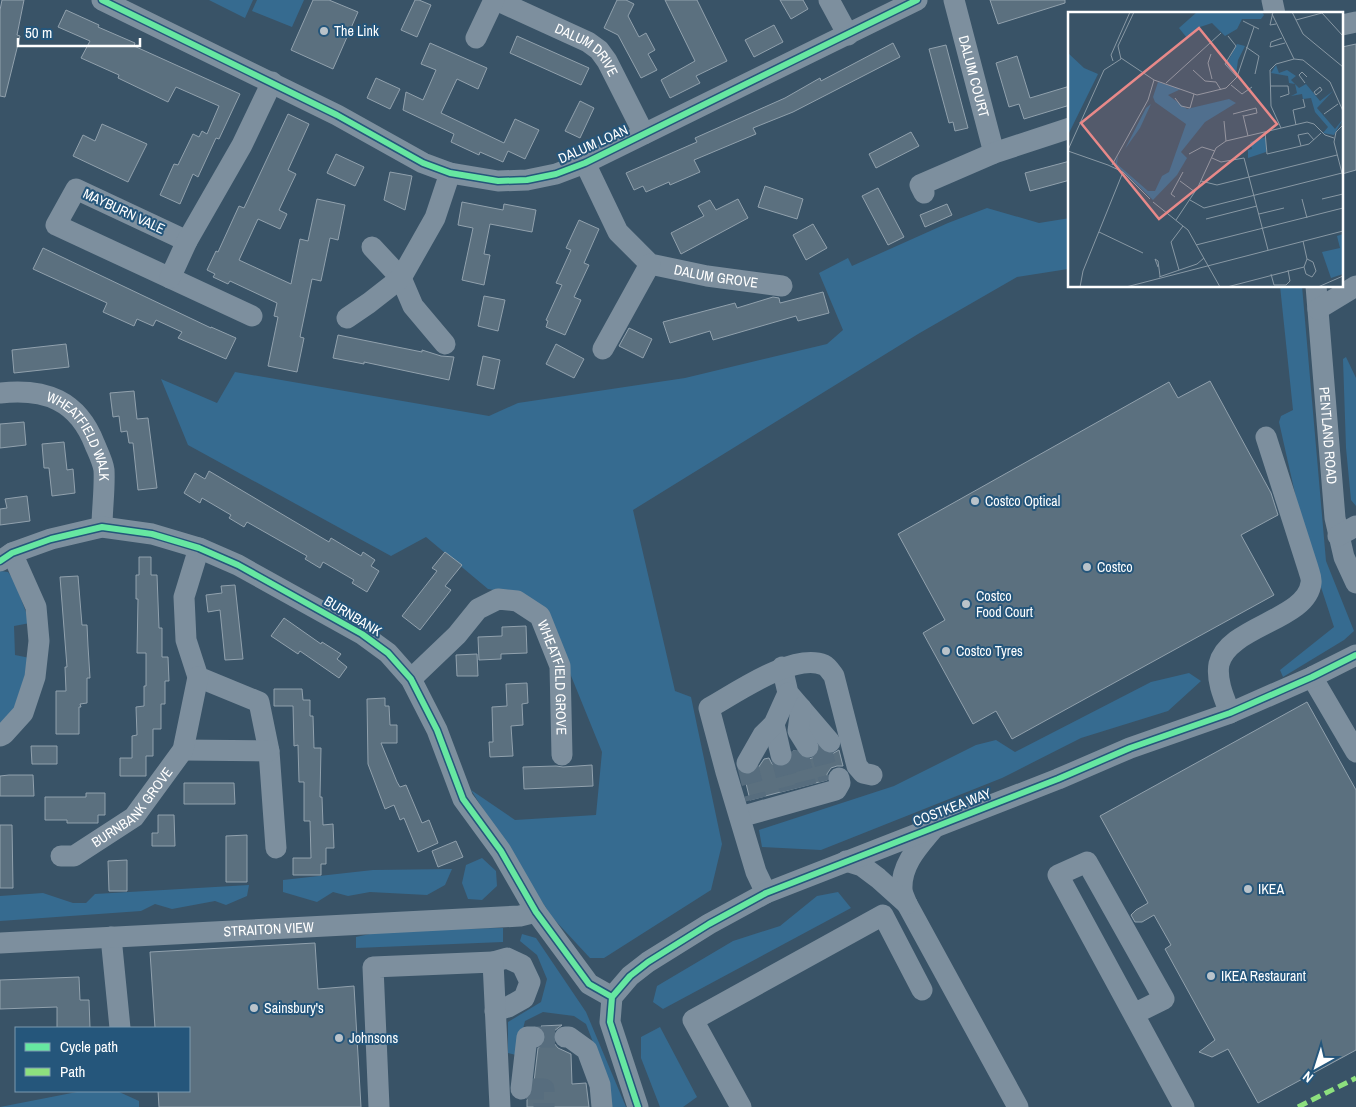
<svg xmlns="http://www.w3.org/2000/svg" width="1356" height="1107" font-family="'Archivo Narrow',sans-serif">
	<rect width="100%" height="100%" fill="#395367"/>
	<path fill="#366b90" d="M209,0H253L245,18Z
		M257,0H304L292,27L252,11Z
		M987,208L1039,223L1070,218V270L1068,269L1017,277L918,334L633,510L675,691L691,697L722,844L711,890L604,958H590L551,916L471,790L515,820L596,815L602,752L565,661L512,593L488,589L426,537L391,556L188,445L161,379L217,403L235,372L489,416L518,403L685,378L827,344L843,330L819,273L848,258L852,266L948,223Z
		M1280,286H1302L1326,561L1354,631L1344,640L1283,677L1280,670L1334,627L1305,538L1279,422L1281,416L1293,410Z
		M1346,357L1356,378V506L1351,500L1346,448L1343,359Z
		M0,571L8,572L14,580L30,623L14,626L15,655L30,658L20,701L0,727Z
		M1189,673L1201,681L1168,711L1081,738L1002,778L821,850L762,847L759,830L894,786L976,745L996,740L1015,752L1151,682Z
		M482,858L496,871L497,886L482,900L468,899L462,883L466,865Z
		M452,869L445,885L427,895L370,892L348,896L333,892L317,902L283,892V880L373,870Z
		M249,885L247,896L226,905L215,901L172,909L155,904L141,911L0,921V896L43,893L73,903H86L95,894Z
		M838,892L851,908L663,1009L653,1002L657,986L733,941L780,926L817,896Z
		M503,928V942L356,948V937L388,930Z
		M522,934L536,938L586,1012L626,1107H609L608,1081L586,1024L574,1016L543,1012L525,1021L516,1055L508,1053V1022L541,1002L547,979L537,955L520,941Z
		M660,1027L697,1097L683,1107H660L641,1058V1037Z
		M82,1091H117L139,1101V1107H0Z"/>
	<path fill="#5b707f" stroke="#91a1ad" d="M2,0H24L17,35L20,36L5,97L0,96V10Z
		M313,0H329L358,12L333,69L291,50Z
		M415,0H419L431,5L417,37L401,30Z
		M617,0H626L634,4L628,16L639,37L646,33L655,50L648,54L657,70L641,78L618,35L604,28Z
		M665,0H697L727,61L696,76L700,83L670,98L661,80L695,61Z
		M780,0H803L808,9L791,19Z
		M990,0H1065V3L998,24Z
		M66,10L99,25L98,27L135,43L134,46L240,94L219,139L216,138L198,177L193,174L180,204L160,195L174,164L178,165L193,134L199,137L202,131L207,134L219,106L176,87L168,102L118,78L119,75L81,58L90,41L58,27Z
		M774,25L783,42L754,57L745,40Z
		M517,36L589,68L581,85L510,53Z
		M430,43L487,68L478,89L457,79L441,113L504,143L515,119L539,130L525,159L508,151L503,162L480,152L479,155L451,142L454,134L403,110L406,92L423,100L436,70L421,64Z
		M893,43L900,57L793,112L753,128L756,134L694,160L700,172L670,185L669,182L646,192L643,186L634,190L626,173L697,142L695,138L785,98L820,78L821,81Z
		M1356,44V170L1342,174V47Z
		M946,45L968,128L955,131L953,122L949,123L929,49Z
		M1017,56L1030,98L1070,86V105L1024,119L1019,104L1009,107L996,63Z
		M376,78L400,89L390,109L367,98Z
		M580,101L594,108L580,138L565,131Z
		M288,114L309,124L288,170L296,174L279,210L287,214L280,229L258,219L239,260L291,284L300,239L308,241L317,199L345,205L338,240L330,238L321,281L312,279L300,337L304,338L297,372L268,366L278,317L274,316L277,303L230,281L228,284L213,277L215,274L207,270L216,251L218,252L239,206L244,208Z
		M102,124L147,144L128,182L73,156L83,135L95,141Z
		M911,132L919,146L876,168L869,154Z
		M336,154L364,167L355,186L327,173Z
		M1070,161V180L1030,191L1025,173Z
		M390,172L412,176L405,210L384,200Z
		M765,186L803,199L797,219L758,207Z
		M878,188L904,237L888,245L862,196Z
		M738,199L748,218L681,254L671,233L704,216L698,206L710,200L716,210Z
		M462,202L503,210L504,204L536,210L532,232L490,224L484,254L490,255L484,285L462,280L473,228L458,225Z
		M947,204L952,215L925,227L920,215Z
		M579,220L599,229L584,263L589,265L574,297L581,300L565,335L546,327L548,321L546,320L562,285L556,283L571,250L566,248Z
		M813,224L827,248L806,260L793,235Z
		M43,248L211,328V327L236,338L226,359L178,338L182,332L156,320L153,326L137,319L134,326L103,312L107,303L33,269Z
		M823,292L829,313L798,321L796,316L713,340L710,331L670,343L663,322L735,303L737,308L773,297L779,298L780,303Z
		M484,296L505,300L498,331L478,326Z
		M629,328L652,339L643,358L619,346Z
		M338,335L422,352V350L441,356L454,357L449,380L364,362V364L333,358Z
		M66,344L69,367L14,373L12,350Z
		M556,344L584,359L574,378L546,364Z
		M483,356L500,360L494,389L477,385Z
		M1210,381L1271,493L1278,515L1241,535L1274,595L1012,739L996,711L973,724L923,633L945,620L898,534L1169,382L1178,398Z
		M134,391L137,419L148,418L157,488L138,490L133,443H129L127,431L121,432L119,416L113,417L110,393Z
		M24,422L26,445L0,448V424Z
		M64,442L67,470L73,469L75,493L52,496L49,468H44L42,444Z
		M209,471L329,542L331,538L361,556L363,552L375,560L371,566L379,571L367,592L352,583L354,580L323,562L320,568L305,559L307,556L247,522L244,527L229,518L231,515L202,498L200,503L184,493L195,473L205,479Z
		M27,496L30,521L0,525V509L7,508L5,499Z
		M445,552L462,565L445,586L451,590L420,630L402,616L437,571L432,568Z
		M139,557H151V575H157L159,628H162V657H168L169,681H165V704H161V729H153V756H146V776H120V758H132V736L137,735L136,707L144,706V686H146V653H137L138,599H136V575H139Z
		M78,576L82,625H87L88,646L90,678H87V703L80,704L81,707H79V734H56V691H66L65,667H67L60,577Z
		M235,585L243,659L225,660L220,610L208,612L206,595L222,593L221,586Z
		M284,618L321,644L322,642L341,654L337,659L347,667L339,678L300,651L298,654L271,636Z
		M526,626L527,653L501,654V659L479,660L478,637L502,636V627Z
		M477,654L478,676H457L456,655Z
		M527,683L528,703L522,704L523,725L511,726L513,756L490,757L489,742H493L492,707L507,706L506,684Z
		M274,689H302L303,700H310V716H313L314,748H321L320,797H322L323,825L333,824L334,848H326V864H321V875H293V858H311L310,821H304V782H299L298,745L294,746L293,706H274Z
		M385,698V706H389L390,725H397V743H381L397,782L400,787L406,785L422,823L429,820L438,843L418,852L404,818L400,820L394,805L385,809L368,764L367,699Z
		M1307,702L1356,790V1050L1258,1103L1228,1049L1212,1057L1199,1052L1215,1040L1165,949L1171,945L1154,915L1142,922H1135L1131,915L1136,910L1148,903L1100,816Z
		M31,746H57V764H32Z
		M820,749L825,754H832L839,750L843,766H837L831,768L827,774V780L750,800L744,775H748L754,774L764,759L769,758L772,764L778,767H783L789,764L793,759V751H796L802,758L809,759L815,757Z
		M592,765L593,786L524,789L523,767L556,766L563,767Z
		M9,775H33L34,796H0V776Z
		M184,783H234L235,804H184Z
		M86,793H105V815H98V823H67V820H45V797H86Z
		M158,815H174L175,846H152V833H158Z
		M0,825H12L13,888H0Z
		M247,835V882H226V836Z
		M456,841L463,857L438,867L432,851Z
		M127,860V891H109L108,861Z
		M315,943L318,989L354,986L361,1107H159L158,1091H189V1028H155L150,952Z
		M79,977L80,1000H89L90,1028H57V1007L0,1009V980Z
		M562,1025L554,1031L553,1037L554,1043L558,1048L571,1054L572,1084L586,1083L589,1107H527V1100L531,1096L533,1090L538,1048L545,1044L546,1037L545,1031L541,1026Z"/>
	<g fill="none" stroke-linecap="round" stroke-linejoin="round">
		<path stroke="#576d7e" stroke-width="21" stroke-dasharray="21 11" stroke-linecap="butt" d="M820,744L829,780
			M797,750L806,786
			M781,755L790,790
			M747,763L756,799
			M534,1037H565
			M526,1089H544V1107"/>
		<g stroke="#7d8f9e" stroke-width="21">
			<path d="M102,0L337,115L423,163L450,173L498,181L527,180L556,174L585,163L917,0"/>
			<path id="s1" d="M496,0L588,42L599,50L607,61L644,134"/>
			<path d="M829,0L848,35"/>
			<path id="s2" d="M954,0L994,153"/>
			<path d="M1272,0L1275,14"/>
			<path d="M1342,25L1356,22"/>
			<path d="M476,38L494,0"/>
			<path id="s3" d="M585,163L618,232L650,264L707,276L782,286"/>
			<path d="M924,193L920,185L994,153L1070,128"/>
			<path d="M187,241L76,189L56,225L252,316"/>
			<path d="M372,247L401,278L413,306L445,344"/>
			<path d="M170,278L187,241L242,145L272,82"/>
			<path id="s4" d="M1316,286L1335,518L1344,557L1356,583"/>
			<path d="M1318,309L1356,286"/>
			<path d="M347,318L369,303L401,278L435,218L450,173"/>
			<path d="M603,349L650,264"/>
			<path id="s5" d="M0,393C45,388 78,400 95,445C98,452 103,462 104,470C105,489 102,509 102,527"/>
			<path d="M1338,536L1356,526"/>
			<path d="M199,548L184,597L186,640L198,677L259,702L269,751L276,848"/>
			<path d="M0,561L12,553L51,539L102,527L152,534L199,548L238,565L362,634L388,653L411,679L437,730L463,799L501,851L536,912L589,984L612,997"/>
			<path d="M782,667L788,693L830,742"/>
			<path d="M1312,677L1356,752"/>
			<path id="s6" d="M411,679L457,635L478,609L498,599L517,601L540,616L560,666L562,755"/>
			<path d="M801,708L798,731L808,747"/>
			<path d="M1230,713C1224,698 1216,680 1219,664C1228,626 1307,620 1311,583C1312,578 1309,572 1308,568L1266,437"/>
			<path d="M774,724L781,755"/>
			<path d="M0,736L4,734L23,713L35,677L39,641L36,607L12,553"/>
			<path d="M183,750L269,751"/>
			<path d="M747,763L763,735L774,724L788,693"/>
			<path d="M740,817L836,790L840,783L839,778"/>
			<path d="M933,829C919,846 901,864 902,889C902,893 905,899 907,904L1018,1107"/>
			<path id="s7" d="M61,856H74L134,817L183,750L198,677"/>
			<path d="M846,861L862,866L878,878L907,904"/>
			<path d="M766,893L756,872L726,772L709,708C736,693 794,652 824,665C828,667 831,672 834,676L857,766L863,773L872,775"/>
			<path d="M111,937L120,1028"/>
			<path id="s8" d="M0,943L520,916L536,912"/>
			<path d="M493,962L507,958L522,965L530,982L524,998L508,1007L495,1011"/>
			<path d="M1134,1014L1164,999L1087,862L1058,875L1184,1107"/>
			<path d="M565,1037H569L587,1050L600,1085L602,1107"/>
			<path d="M521,1089L527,1037H534"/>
			<path d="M379,1107L373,967L493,962L500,1107"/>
			<path d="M638,1107L610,1022L612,997L630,976L648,962L709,924L766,893L1058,779L1130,748L1230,713L1312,677L1356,655"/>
			<path d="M741,1107L693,1020L883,915L922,990"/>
		</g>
		<path stroke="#8de07e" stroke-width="5" stroke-dasharray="10 5" stroke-linecap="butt" d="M1298,1107L1356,1078"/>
		<g stroke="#25567b" stroke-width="9">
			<path id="cycleway" d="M102,0L337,115L423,163L450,173L498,181L527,180L556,174L585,163L917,0
				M0,561L12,553L51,539L102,527L152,534L199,548L238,565L362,634L388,653L411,679L437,730L463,799L501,851L536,912L589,984L612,997
				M638,1107L610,1022L612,997L630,976L648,962L709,924L766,893L1058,779L1130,748L1230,713L1312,677L1356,655"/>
		</g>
		<use href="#cycleway" stroke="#66e7a1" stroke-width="6"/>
	</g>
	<g fill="#bac3ca" stroke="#25567b" stroke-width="2">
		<circle cx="324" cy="31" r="5"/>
		<circle cx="975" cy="501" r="5"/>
		<circle cx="1087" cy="567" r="5"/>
		<circle cx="966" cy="604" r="5"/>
		<circle cx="946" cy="651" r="5"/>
		<circle cx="1248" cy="889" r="5"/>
		<circle cx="1211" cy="976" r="5"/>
		<circle cx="254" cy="1008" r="5"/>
		<circle cx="339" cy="1038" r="5"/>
	</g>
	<g text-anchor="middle" stroke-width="4" stroke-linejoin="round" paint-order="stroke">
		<g font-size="14" fill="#fff" stroke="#25567b" text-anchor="start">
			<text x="334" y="36">The Link</text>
			<text x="985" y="506">Costco Optical</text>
			<text x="1097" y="572">Costco</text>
			<text x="976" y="601">Costco<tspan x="976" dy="16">Food Court</tspan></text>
			<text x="956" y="656">Costco Tyres</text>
			<text x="1258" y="894">IKEA</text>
			<text x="1221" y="981">IKEA Restaurant</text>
			<text x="264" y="1013">Sainsbury's</text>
			<text x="349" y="1043">Johnsons</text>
		</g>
		<g font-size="14" fill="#fff" stroke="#25567b">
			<text dy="5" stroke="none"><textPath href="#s1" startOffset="105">DALUM DRIVE</textPath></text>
			<text dy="5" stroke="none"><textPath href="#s2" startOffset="79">DALUM COURT</textPath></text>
			<text transform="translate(593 144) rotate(-24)" y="5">DALUM LOAN</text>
			<text transform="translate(124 211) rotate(25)" y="5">MAYBURN VALE</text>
			<text dy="5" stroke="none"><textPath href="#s3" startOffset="189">DALUM GROVE</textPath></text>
			<text dy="5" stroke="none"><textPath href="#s4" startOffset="150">PENTLAND ROAD</textPath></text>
			<text dy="5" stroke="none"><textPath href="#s5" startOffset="102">WHEATFIELD WALK</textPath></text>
			<text transform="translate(353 616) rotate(31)" y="5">BURNBANK</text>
			<text dy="5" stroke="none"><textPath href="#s6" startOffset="230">WHEATFIELD GROVE</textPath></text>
			<text dy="5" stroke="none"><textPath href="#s7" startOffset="90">BURNBANK GROVE</textPath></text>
			<text transform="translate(952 807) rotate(-21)" y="5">COSTKEA WAY</text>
			<text dy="5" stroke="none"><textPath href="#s8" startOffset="269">STRAITON VIEW</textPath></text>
		</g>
	</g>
	<g transform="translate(1068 12)">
		<rect width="275" height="275" fill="#395367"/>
		<path d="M129,0H194L196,3L193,7H174L169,17L157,24L144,11L132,15L119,26L111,16ZM169,32L177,34L170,48L168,63L158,53ZM0,41L16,56L30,62L0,123ZM208,53L211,61L219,58L228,64L223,68L231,76L238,72L252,89L265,79L249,96L267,117L275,107L266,123L255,121L260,115L247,100L243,86L235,87L234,82L223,84L229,81L227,72L221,71L220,64L203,61ZM90,70L113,77L100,83L119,97L161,87L168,91L137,110L113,140L119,146L109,163L85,188L47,152L50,143L49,152L80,179H87L94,164L101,160L118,112L87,90L85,85ZM83,92L72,116L57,137L78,96ZM198,125V140L180,146V138L184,137L182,130ZM275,222V262L263,266L254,240L272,236L269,224Z" fill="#366b90"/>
		<path fill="none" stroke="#8898a4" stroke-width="1" d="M205,0L202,13L208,12M224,0L235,22L275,55M204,2L226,47M228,8L254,1L275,24M175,9L191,17M160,24L168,34L157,52L169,65M214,26L203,30L202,35L217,31M178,35L191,44L187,62M143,42L140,51L144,67M53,46L86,68M45,49L43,43L62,0M125,58L137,69L148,70L153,78M86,68L129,83L158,76L169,65L186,15M98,71L153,21M237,71L231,63L234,60L239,65M163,73L174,82L184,75M202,74H220L221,82L212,85M252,75L254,78L248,83L246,80ZM107,86L113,94L122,96L126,82M165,102L188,96L189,101L176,104M256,102L270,92M175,103L180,124M156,109L158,129M228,113L225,98L237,95L235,87M275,113L268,120L266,130L275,165M213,116L203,94L202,58L208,52L226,47L235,48L262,70L275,99M197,120L199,142L233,134L230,123L240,121L246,128M233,134L241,132L253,121M0,138L36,58L53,47L50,34L66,0M0,139L40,153M121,142L134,135L147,139M144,146L153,150L176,146L200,238M40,153L55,160L82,187M44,153L80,88L86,68M112,169L127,180M133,169L149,173L269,143M107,185L103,182L115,160M234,187L239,206M254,187L275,182M122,188L136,196L274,161M85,190L120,218L152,275M191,202L216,196M138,207L189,194M108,208L130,175L148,136L158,129L239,110L246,112L257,123L266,126M31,220L75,241M235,229L239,247L236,255L238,262L244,265L248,259L245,250L239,247M128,233L275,196M90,255L87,247L90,249L92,264M111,258L103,230L115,214M203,262L206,273H218L222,269L220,258M91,265L129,252L136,246M12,275L15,259L55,160M58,275L275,219M159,275L236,255M250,275L275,264"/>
		<path fill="#e88989" fill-opacity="0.15" stroke="#e88989" stroke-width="2.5" d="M131,16L209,112L91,207L13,111Z"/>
		<rect width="275" height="275" fill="none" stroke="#fff" stroke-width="2.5"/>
	</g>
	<rect x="15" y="1027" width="175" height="65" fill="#25567b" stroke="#7c9ab0"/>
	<rect x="25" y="1043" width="25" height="8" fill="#66e7a1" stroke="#7c9ab0"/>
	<text x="60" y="1052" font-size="15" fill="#ffffff">Cycle path</text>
	<rect x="25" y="1068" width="25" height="8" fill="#8de07e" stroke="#7c9ab0"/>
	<text x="60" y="1077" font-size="15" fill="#ffffff">Path</text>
	<g transform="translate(1316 1067) rotate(219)" stroke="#25567b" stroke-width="4" paint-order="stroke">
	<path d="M0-4L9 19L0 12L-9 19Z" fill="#ffffff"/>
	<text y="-8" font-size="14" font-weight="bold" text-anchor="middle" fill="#ffffff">N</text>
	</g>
	<path d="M18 38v8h122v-8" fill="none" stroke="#ffffff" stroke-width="2.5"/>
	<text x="25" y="38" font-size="15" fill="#ffffff" stroke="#25567b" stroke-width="4" paint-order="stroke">50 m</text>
</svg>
